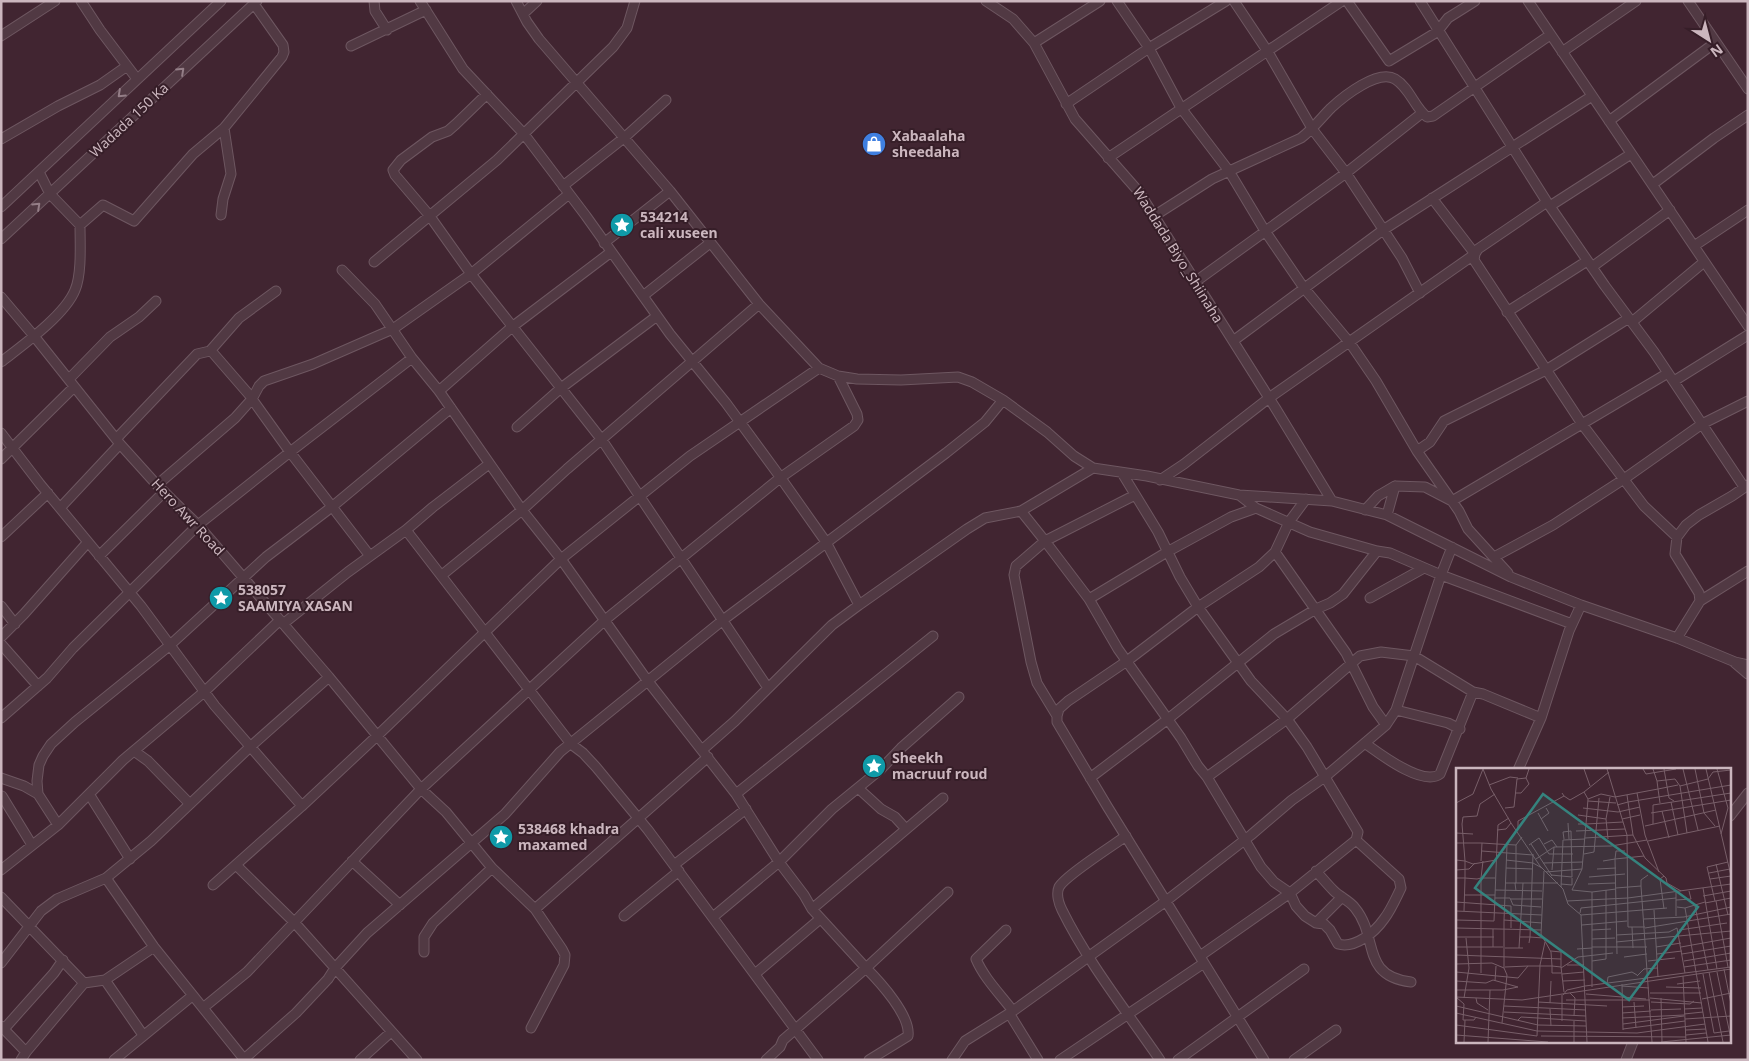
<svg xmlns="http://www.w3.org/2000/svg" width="1749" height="1061" font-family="'Noto Sans',sans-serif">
	<rect width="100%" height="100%" fill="#412531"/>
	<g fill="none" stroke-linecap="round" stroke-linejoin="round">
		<g stroke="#6e5761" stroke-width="11">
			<path id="minor" d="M81,1L100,30L137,79
				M374,1L375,11L387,30
				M420,1L463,69L524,134L586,216L670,334L726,403L778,474L826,542L859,605L832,625L735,721L702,750
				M516,1L527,22L539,39L670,191L759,304L819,368L838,376L857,379L901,380L958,377L972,382L1003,400L1047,432L1074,456L1093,468L1147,476L1239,495L1332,501L1387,515L1511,577L1581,605L1677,638L1735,662L1748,665
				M986,1L1013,19L1034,43L1075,119L1139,192L1276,409L1332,501
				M1117,1L1149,48L1181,108L1229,171L1265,231L1304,288L1350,343L1376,381L1417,451L1459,511L1468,529L1508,573
				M1234,1L1268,52L1313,130L1346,173L1402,258L1420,293
				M1347,1L1389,61L1437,32L1448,18L1475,1
				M1420,1L1547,202L1605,286L1654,352L1744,487
				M1528,1L1748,326
				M1688,1L1748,89
				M523,14L537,1
				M1,36L55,1
				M1034,43L1100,1
				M351,46L426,10
				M1562,52L1636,1
				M487,94L456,124L448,131L432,137L401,160L393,170L395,175L429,215L471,274L602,440L768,688
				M1066,104L1149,48L1226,1
				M1609,121L1716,42
				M1,139L58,106L100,85L127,66
				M1108,158L1342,1
				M1653,184L1714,138L1748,115
				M563,186L625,137L666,100
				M1547,202L1478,249L1475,254L1474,260L1582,424L1644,506L1677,537
				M1550,206L1631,154
				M1,207L221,1
				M221,215L223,199L231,174L224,128
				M1154,216L1212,179L1301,138C1313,129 1321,118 1331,108C1344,96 1378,69 1395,79C1410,88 1414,107 1427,117L1433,116L1550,35
				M80,225L103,205L134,221L193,154L224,128L282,57L284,52L283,45L254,4
				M1,239L257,1
				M604,243L670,191
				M1694,246L1748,210
				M374,262L497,160L613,47L627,28L635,1
				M1592,267L1670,210
				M342,270L375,304L412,358L439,391L522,510L561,559L647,680L736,794L779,862L804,895L812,909L866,968L783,1040L780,1047L766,1060
				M1195,282L1346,173L1422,113
				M643,296L710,243
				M1,297L34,336L120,444L157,485L198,525L329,677L421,789L446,812L492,868L535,909L562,949L565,955L564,965L531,1028
				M1507,312L1587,261
				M1632,322L1704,262
				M1233,341L1383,230L1592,96
				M210,351L213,353L252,398
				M1,362C23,345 65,315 75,290C82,274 80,242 80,225L50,194L39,172
				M69,379L110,337L139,317L156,301
				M1674,381L1748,335
				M439,391L512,327L611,252
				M252,399L290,452L370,556
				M517,427L561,388L657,316
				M1,433L40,484L141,606L215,706L302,806
				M116,439L197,354L210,351L239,318L276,291
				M1417,451L1430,442L1444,421L1546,370L1629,318
				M1,459L74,387
				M1122,473L1158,532L1180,577L1198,607L1251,681L1287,719L1307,747L1358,832L1356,840L1290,893L1200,956
				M1160,480L1184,464L1269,398L1475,254L1432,198
				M157,485L235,418L252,399L259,386L264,381L313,364L393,329L471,274L569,194
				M1239,495L1256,508L1310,532L1377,551L1390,553L1441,575L1572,624
				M60,508L120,444
				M1256,508L1231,517L1167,552L1089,599L1118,649L1181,738L1198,766L1207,777L1261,867L1274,882L1290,893L1296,906L1305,916L1316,923L1324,924L1330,930L1338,944C1355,949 1375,932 1384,919C1391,910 1396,898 1401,888L1399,879L1356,840
				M1365,510L1378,496L1395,486L1425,487L1452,501L1668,373
				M1021,511L1093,468
				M1387,515L1395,486
				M406,530L433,507L489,464
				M1,537L48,493
				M1275,552L1346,653L1373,707L1386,725
				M99,556L164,492
				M1494,557L1553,525L1624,479L1702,424L1748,401
				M442,575L522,510L567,469L759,304
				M1370,598L1424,568
				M1089,599L1045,541L1135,495
				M1700,601L1748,571
				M859,605L967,529L985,518L1021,511L1045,541L1016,566L1014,575L1031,662L1037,683L1057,716
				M1,606L15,624
				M283,624L348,572L406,530L571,744L583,753L596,767L648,830L818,1060
				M1,637L24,614L88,542
				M1677,638L1700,601L1699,593L1675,554L1677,537L1686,525L1699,515L1732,496L1748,485
				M1,644L38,686
				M1735,663L1748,674
				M1396,710L1448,723L1460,729
				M1,718L47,678L73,648L198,525L290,452L412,358
				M1366,744C1380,754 1423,787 1440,774L1473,692
				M134,751L148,761L190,804
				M1518,770L1541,718
				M1207,777L1287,719L1360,656L1381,652L1414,656L1473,692L1483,694L1541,718L1569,631L1581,605
				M1,778L24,786L38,794L58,825
				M1090,778L1168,719L1274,634L1316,609L1330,603L1343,594L1377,551
				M858,788L881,809L895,817L906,829
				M38,794L37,781L39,765L43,756L51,744L75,722L169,646L266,557L333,506L451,408
				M89,794L130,859
				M736,794L933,636
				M2,796L32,845
				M1730,816L1748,793
				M1126,836C1112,846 1065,876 1059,887C1056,894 1059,904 1062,910C1087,961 1127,1012 1160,1060
				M352,861L400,905
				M236,865L294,922L417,1060
				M674,865L746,809
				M1,870L58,825L123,760L204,692L280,620
				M1316,871C1322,878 1328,885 1334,891C1340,897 1350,901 1355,908C1379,937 1360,976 1411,982
				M106,878L154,947L244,1059
				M213,885L302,806L378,735L561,559L690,456L819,368
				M1,897L84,983
				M535,909L708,757
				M812,909L943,798
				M624,916L679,871
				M713,917L779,862L832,809L881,769L901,748L959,697
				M1316,923L1342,897
				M1006,930L976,959C984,978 1000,994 1013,1011
				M424,952V937L433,923L492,868
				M1,963L41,911L57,899L106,878L151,841L250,747L329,677
				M755,974L820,919
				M105,980L143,1035
				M203,1008L247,972L421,789L605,620L780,478L854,426L858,420L857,414L838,376
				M1009,1013L1038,1060
				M1,1026L26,1052
				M4,1029L54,973L63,960
				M21,1060L26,1052L84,983L105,980L154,947
				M114,1060L192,996
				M243,1060L296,1013L328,979L335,968L367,933L505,814L560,752L723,620L946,453L985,422L1003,400
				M360,1060L391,1032
				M869,1060L908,1036C911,1016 880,982 866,968L948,892
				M952,1060L965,1041L1013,1011L1166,901L1251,835L1292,800L1326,776L1386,725L1396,710L1441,575L1452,547
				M1060,1060L1204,963
				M1178,1060L1304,969
				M1264,1060L1107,806L1057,722V716L1059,709L1068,701L1127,661L1198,607L1259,567L1275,552L1289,522L1306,499
				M1294,1060L1336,1030
				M1626,1060L1633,1042"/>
		</g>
		<use href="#minor" stroke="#513943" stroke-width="9"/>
	</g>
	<defs><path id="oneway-chevron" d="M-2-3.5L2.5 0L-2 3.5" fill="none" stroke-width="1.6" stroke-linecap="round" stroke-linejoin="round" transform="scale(1.25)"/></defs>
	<g stroke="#947e87">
		<use href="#oneway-chevron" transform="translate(181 71) rotate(-43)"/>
		<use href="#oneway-chevron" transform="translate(121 94) rotate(137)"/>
		<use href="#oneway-chevron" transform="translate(37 206) rotate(-43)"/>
	</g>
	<defs>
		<g id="shop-disc" transform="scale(1.25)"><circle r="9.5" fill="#3f7fe0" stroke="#361e28"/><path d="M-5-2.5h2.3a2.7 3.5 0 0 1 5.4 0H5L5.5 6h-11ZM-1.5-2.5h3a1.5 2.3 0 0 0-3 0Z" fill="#fff"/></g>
		<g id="sight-disc" transform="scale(1.25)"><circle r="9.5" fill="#0f9aa8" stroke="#361e28"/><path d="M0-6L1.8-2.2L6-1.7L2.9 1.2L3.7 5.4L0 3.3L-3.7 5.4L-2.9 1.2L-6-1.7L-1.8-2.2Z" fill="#fff"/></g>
	</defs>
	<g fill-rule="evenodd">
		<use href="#shop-disc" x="874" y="144"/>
		<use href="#sight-disc" x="622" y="225"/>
		<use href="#sight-disc" x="221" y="598"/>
		<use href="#sight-disc" x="874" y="766"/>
		<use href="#sight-disc" x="501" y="837"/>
	</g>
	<g text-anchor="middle" stroke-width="4" stroke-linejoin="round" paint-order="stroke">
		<g font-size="14" fill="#cbb6be" stroke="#361e28">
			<text transform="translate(129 120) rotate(-43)" y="5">Wadada 150 Ka</text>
			<text transform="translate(1178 255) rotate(58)" y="5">Waddada Biyo_Shiinaha</text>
			<text transform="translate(188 517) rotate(47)" y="5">Hero Awr Road</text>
		</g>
		<g font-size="14" font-weight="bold" fill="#cbb6be" stroke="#361e28" text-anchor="start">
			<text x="892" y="141">Xabaalaha<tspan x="892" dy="16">sheedaha</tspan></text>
			<text x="640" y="222">534214<tspan x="640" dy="16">cali xuseen</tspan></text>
			<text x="238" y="595">538057<tspan x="238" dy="16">SAAMIYA XASAN</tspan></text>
			<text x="892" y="763">Sheekh<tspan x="892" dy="16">macruuf roud</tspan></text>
			<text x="518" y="834">538468 khadra<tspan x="518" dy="16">maxamed</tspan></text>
		</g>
	</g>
	<g transform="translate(1456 768)">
		<rect width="275" height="275" fill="#412531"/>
		<path fill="none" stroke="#785f69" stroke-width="1" d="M27,1L35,21L55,55L84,98L107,121L112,136L125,147L131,274M128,1L134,18M151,1L171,67L172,159H189M187,1L190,6L220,1M197,1L201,13L219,11L224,18L231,65M208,1L213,30L218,33M227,1L242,62M239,1L248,45L259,58M250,1L275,108M261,1L272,40L265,66M33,17L54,9L62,10M224,18L252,11L257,4L275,2M60,25H65L73,16L70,10M181,25L189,67L203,104M39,26L24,36L21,48L7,49L6,56L9,93L17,96L40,92M108,28L114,32L128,24M132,31L145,26L159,29L202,21L201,13M132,33L160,35M215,34L222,67M0,35L17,26L27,1M204,35L202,21L222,17M161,37L172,34L171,27M49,40L58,39L61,11L70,10L73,1M127,40L162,44L184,39M206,43L213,70M82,45L92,63M195,45L275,32M122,47L150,51M85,51L93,45L90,40M166,51L184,47M112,55L113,71M122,56H130L132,31L128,24L153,4M197,56V37L275,25M189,58L260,42M62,61V53L108,28L106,25M41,62L50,61L55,55M120,63L169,61M0,65L17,66M177,67L172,34L275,17M129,70L177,67L189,90L210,110L211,115L225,123M152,71L150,51L154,29M192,73L264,58M0,75H26M75,76L96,108M88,76L96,72L101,79M51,77L48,152L86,155M73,77L83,70L93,86H117M26,83L77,87M77,86L74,169L87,170M128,86L138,84L143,30M80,91L98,79L155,78L191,72M0,92L9,93V110L21,111L25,110L27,93M50,92L77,95L86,100M25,93L26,75L41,76L42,57L53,50M147,93L159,91L160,83H169M87,95L127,94M260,96L272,147M50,100L77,101M126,101L116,122L136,124M141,101L160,100M0,102L13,101L19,95M96,102L98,79M88,103L85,166L95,184L96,198L105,199L108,224M90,104L126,101L130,56L167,54M253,105L274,101M95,107L116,109L115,63L107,64L108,71M192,107L185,112V118L196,274M208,108L204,111L208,141M133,109L169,106M0,110H9L8,143M254,111L275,108M50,115H60V77M105,116L116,117V110M132,116L159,115M105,119L107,72L129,71M160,120L185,118M247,120L261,201M39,122L86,123M60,123L59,115H102M220,123V148M9,127H39M247,128L275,123M39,130H54L57,137L85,139M55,131H86M220,132L235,131L233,123M111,133L172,130L275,116M259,133L251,99L272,94M260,133L272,199M0,134L55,138V160M249,135L275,130M239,138L252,202M221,139L229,140L249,134M229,140L252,274M198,142L202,209M0,143L86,147M124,145L125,140L220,130M125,147L211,140M188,151L228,149L275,139M0,152L38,153L41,76L60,77L66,69M126,157L171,153M176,159L177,180M0,160L85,162M189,160L275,146M221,160L229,205M37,161V179M136,162L155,161M223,162L271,155M160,167L213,164L221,160M0,169H38M64,169H74L73,175M136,171L159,170M160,174L275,163M0,179H47M136,179H191M200,179L225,175M225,179L275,170M49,180H67M63,180L67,115M121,181L136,180M95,183L105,184V199M161,186L159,91L188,88M201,186L226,183M226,186L275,178M0,187L105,191M168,189L191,186M136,193L150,191V122M192,193L219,190M228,193L275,185M0,196L36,195L48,200M111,197H128M49,199L72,198M228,199L275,192M105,200L122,189L157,185M268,201L275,236M0,204L62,210L72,198H96V205H105M253,204L267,274M261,204L275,271M25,205V110H39M106,206L128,204M247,206L258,265L273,263M181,208L188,201L201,200M227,208L230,274M0,213L30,215L37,212L62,219L47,222H0M39,213L40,198M107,213L129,212M151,216L152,209L176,204L181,207M166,216L167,262M221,216L244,213M166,218L193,220M136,219V124L160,121M210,219L245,220M114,225L119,230L118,248M194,225H245M130,226L190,231M106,227V253M107,227L111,222L129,218L275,199M0,229L66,232L275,201M0,229L8,236L7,252H18L20,249M8,230L13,200L10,170M20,230L21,235L32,242M194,230L246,235M205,230L206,274M246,231L275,225M110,232H194M82,234L151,238M178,234L180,260M195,234L234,236L238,233M94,235L95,213M0,238L82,257L130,258M48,238L130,242M166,239L188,238M94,241L95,258M228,241L246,240M195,242L225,241M48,244L130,248M0,245L81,263L181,265L249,256M166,245L195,243M228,246L247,244M166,250L228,247M229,251L275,248M62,252L65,249L130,253M46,255L51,207L48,200V152M167,256L228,248M0,257L81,268L84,197L89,174M167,261L229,253M230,262L250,261M0,267L92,274M230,267L250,265M85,268L230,269M8,274L9,252M32,274L34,222M118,274V253M205,274L275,267"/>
		<path fill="#35837e" fill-opacity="0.15" stroke="#35837e" stroke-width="2.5" d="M87,26L242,139L173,232L19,120Z"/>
		<rect width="275" height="275" fill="none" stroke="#cbb6be" stroke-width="2.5"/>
	</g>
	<rect width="1749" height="1061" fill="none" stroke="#cbb6be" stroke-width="5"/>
	<g transform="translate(1709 40) rotate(144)" stroke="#361e28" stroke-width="4" paint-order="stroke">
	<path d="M0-4L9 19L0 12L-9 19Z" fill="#cbb6be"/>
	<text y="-8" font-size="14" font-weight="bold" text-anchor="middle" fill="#cbb6be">N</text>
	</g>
</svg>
